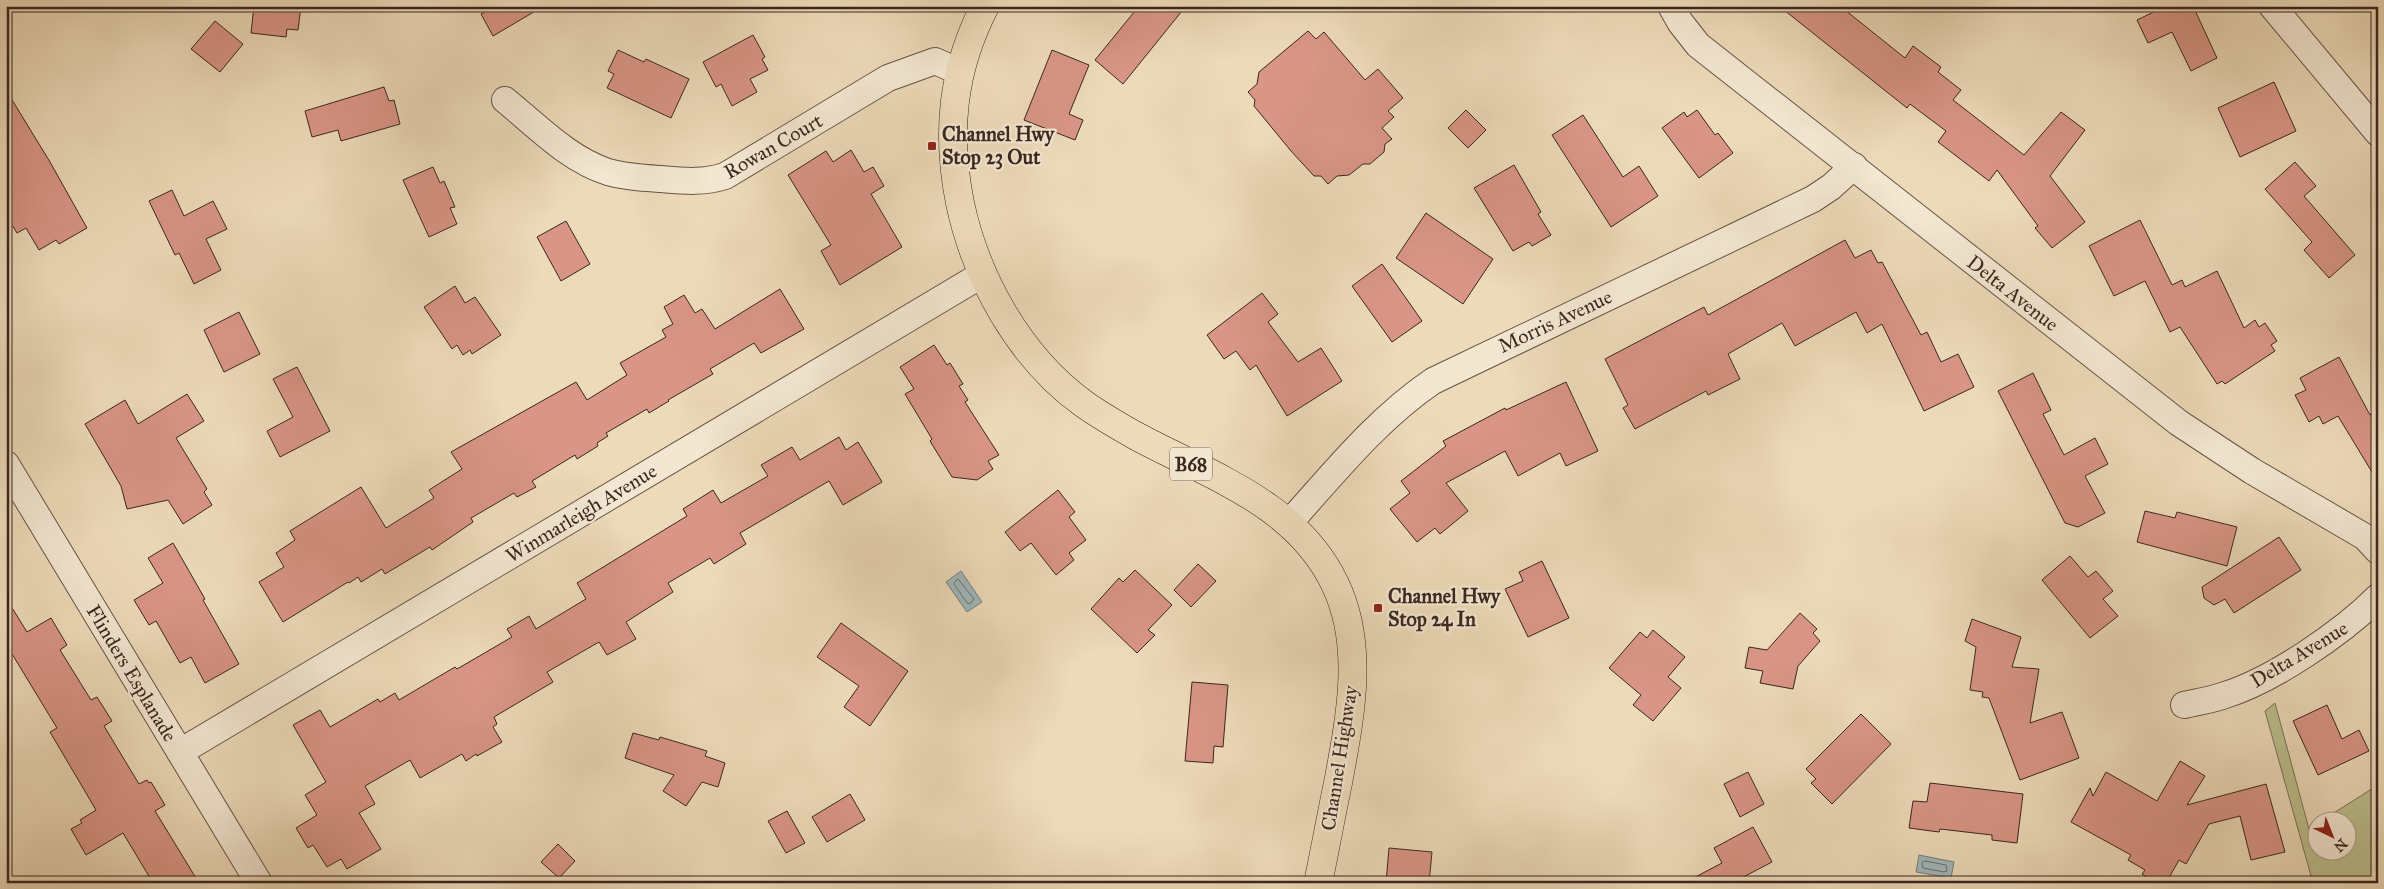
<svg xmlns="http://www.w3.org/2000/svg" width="2384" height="889" font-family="'IM FELL Great Primer',serif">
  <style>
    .green { fill: #bbbe8d; stroke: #7a7256 }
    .water { fill: #9fb7bb; stroke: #777d7d }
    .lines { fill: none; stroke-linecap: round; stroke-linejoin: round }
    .shore { stroke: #6c6f6e; stroke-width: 1 }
    .building { fill: #d99586; stroke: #3a2720 }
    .minor-casing { stroke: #675446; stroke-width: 28 }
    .primary-casing { stroke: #3a2720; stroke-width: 29 }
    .minor { stroke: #f3e7d2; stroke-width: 26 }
    .primary { stroke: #eddab9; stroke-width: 28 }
    .poi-dot { fill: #8f2418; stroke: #f3e7d2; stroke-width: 2 }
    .labels { text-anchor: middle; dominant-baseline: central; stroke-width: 4.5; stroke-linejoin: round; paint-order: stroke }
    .shield { fill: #f3e7d2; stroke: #726155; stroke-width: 1 }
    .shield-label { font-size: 19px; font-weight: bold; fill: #3a2720 }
    .poi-label { font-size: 20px; font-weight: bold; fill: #3a2720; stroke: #f3e7d2; text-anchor: start }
    .street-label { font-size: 20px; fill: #3a2720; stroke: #f3e7d2 }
  </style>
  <rect width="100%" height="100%" fill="#eddab9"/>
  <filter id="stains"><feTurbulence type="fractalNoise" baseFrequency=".004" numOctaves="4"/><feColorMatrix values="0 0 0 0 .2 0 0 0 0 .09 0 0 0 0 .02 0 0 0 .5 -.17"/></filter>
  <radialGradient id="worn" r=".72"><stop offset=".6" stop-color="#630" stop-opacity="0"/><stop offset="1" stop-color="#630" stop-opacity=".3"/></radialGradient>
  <polygon class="green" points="2275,703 2309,829 2316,824 2316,852 2346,852 2346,822 2321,821 2378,785 2378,883 2313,883 2265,711"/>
  <g class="water">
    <polygon points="961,571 982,602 967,612 946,582"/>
    <polygon points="1919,855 1954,862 1951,878 1916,872"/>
  </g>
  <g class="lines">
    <g class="shore">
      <polygon points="958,579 974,599 970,604 967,603 954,584"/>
      <polygon points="1925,861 1946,865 1947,871 1944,872 1923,868 1922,863"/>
    </g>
  </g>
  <g class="building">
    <polygon points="254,6 301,6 298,30 287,29 286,37 251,33"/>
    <polygon points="496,6 544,6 493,36 481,14"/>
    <polygon points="1139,6 1186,6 1123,84 1095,60"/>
    <polygon points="1779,6 1840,6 1905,58 1913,46 1941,67 1938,72 1961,90 1953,100 2024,155 2061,112 2085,130 2050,176 2085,222 2052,248 2035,228 2038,226 1997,170 1989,181 1938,142 1946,131 1910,104 1907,108"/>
    <polygon points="2166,6 2193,6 2217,58 2191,71 2172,32 2148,43 2137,20"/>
    <polygon points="215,21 243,44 220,72 191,49"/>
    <polygon points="1308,31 1316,39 1324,32 1365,80 1378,69 1403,98 1388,111 1394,117 1382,128 1392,139 1385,144 1384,152 1370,164 1363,164 1349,175 1337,176 1328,184 1321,176 1314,176 1291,151 1254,106 1255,100 1248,92 1257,84 1259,72"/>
    <polygon points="753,35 765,57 762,59 768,70 750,79 757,92 732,106 721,84 716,87 703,62"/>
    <polygon points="618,50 644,62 646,59 689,79 671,118 607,88 614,74 608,71"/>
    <polygon points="1052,50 1089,65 1069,114 1083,120 1075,140 1024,120"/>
    <polygon points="2274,82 2296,131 2240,157 2218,108"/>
    <polygon points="384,87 389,101 394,100 400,124 341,141 338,130 312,137 305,111"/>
    <polygon points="6,90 50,162 87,228 59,244 56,240 39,250 26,228 17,233 6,215"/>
    <polygon points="1466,110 1486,130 1468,148 1448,128"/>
    <polygon points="1697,110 1715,135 1718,133 1733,153 1699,178 1662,128 1684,112 1687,117"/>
    <polygon points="1583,115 1623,177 1639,166 1658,196 1611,227 1552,135"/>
    <polygon points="851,150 864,172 873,167 884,186 871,194 902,247 840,285 821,251 831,245 788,175 826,151 833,162"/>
    <polygon points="2295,162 2316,186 2304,196 2355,255 2329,278 2304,250 2312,242 2265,189"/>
    <polygon points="1514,165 1541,212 1538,214 1551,235 1532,246 1529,242 1513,251 1474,188"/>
    <polygon points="433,167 440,183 444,181 455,207 450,208 457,224 429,237 403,180"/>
    <polygon points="172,190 184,216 213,201 227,229 206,239 221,270 194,284 179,253 175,255 149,201"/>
    <polygon points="1426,213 1493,259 1463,304 1396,258"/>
    <polygon points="2140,220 2172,285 2182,280 2185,287 2217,271 2244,328 2255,320 2259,327 2265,323 2277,341 2271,345 2275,351 2225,384 2222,381 2217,384 2180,327 2170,332 2145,281 2114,296 2089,246"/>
    <polygon points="566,221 590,264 561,281 537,237"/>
    <polygon points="1845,240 1855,258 1871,250 1878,263 1882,262 1921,335 1927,332 1941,362 1958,354 1974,387 1924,411 1882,324 1867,333 1856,312 1795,346 1782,323 1728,354 1740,379 1708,395 1706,391 1635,429 1623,408 1628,405 1605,359 1704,307 1708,315"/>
    <polygon points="1382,264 1422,321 1392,342 1352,286"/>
    <polygon points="455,286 465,303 475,297 501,335 472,354 470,350 463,355 457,345 452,349 424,307"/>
    <polygon points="780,289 804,329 761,353 754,343 710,369 713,374 668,400 669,401 649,413 647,409 606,433 608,436 597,443 598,446 577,459 575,455 532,481 536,487 517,497 514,493 471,518 473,522 432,550 430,547 385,574 382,569 361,582 358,577 349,583 348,582 283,622 259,582 284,567 276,553 295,540 290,531 361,487 386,528 434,498 429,490 462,469 451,452 576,382 587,400 627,375 620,363 666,337 662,330 673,324 664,307 684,295 695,313 702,309 715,329"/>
    <polygon points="1262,293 1278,314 1268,322 1298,362 1321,348 1342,381 1287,416 1256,365 1250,370 1236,351 1224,359 1207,335"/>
    <polygon points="239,312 260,354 224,372 204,330"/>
    <polygon points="934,345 947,365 950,363 963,384 959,386 968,400 965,402 999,455 988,461 993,469 977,480 952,477 930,441 932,439 905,394 914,389 900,367"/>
    <polygon points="2339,357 2370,415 2378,411 2378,482 2338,416 2323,424 2319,416 2309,422 2295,395 2306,390 2300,378"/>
    <polygon points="297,367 330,431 280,457 267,431 293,417 273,379"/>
    <polygon points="2033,373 2051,410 2043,414 2064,455 2095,438 2108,464 2085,476 2105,513 2078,527 2065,523 1998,391"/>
    <polygon points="1566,382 1598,451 1566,466 1560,453 1518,476 1505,451 1446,483 1468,511 1440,534 1435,528 1417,542 1390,509 1410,493 1401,481 1446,446 1443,441 1505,408 1506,410"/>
    <polygon points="187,394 204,421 176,438 207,489 204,492 212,505 183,524 168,500 127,509 121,486 85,424 125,400 138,424"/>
    <polygon points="839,437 846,450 858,442 882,482 843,505 829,481 740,533 746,544 714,564 710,558 668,583 673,592 626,622 636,639 607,655 599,642 547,672 553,682 494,717 497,724 493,727 502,742 477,756 476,754 466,761 462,754 420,778 410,760 365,786 375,804 359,813 381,849 347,869 341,859 327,867 313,845 308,848 296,828 317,815 305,795 326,782 293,725 320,710 330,727 378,699 380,702 395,693 399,700 455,667 457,669 512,637 507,629 529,616 536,629 586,599 577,583 687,516 683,509 713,490 721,503 768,476 761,465 792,447 800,460"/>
    <polygon points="1058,490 1075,512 1069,517 1086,540 1069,553 1074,560 1056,575 1031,543 1020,551 1005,532"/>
    <polygon points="2145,511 2175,518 2177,512 2237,527 2227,566 2137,542"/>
    <polygon points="2279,537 2301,570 2234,613 2225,599 2214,605 2204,598 2202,587"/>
    <polygon points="173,543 205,599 203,600 239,664 205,683 191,657 180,663 156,621 149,625 134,600 163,583 148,558"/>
    <polygon points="2070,556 2088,577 2096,571 2113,591 2103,599 2118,616 2090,638 2042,580"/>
    <polygon points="1542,561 1569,618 1528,637 1505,589 1523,581 1519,572"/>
    <polygon points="1198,564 1216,581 1191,607 1174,590"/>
    <polygon points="1135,570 1172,605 1148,630 1155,635 1137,653 1091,609 1119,578 1123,582"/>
    <polygon points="6,598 27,632 51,618 67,645 60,650 91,700 97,697 112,721 104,726 139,784 147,780 149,783 151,782 165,805 155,811 199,883 153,883 123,833 86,855 71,829 82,823 80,820 96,810 50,732 57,728 6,644"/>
    <polygon points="1800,613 1817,629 1813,633 1820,641 1798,666 1793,689 1760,683 1763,671 1745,668 1749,647 1767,650"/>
    <polygon points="1972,619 2021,637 2012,667 2039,669 2030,723 2062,712 2079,758 2020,780 1989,698 1982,697 1983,692 1970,690 1976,647 1965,641"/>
    <polygon points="841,623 908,671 870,726 844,707 859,686 817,657"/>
    <polygon points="1653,630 1685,657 1668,677 1681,688 1653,721 1633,705 1641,695 1609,668 1640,632 1647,638"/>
    <polygon points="1192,682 1228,685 1223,747 1214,746 1213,763 1185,761"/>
    <polygon points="2327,705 2342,739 2359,730 2369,751 2318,775 2293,721"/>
    <polygon points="1861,714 1891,744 1832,804 1811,783 1816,779 1806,769"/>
    <polygon points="633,733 659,740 660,737 707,751 705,756 725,763 718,787 702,782 686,806 663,791 674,775 625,758"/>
    <polygon points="2180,761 2205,776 2187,805 2266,784 2285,852 2251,860 2240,816 2209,824 2186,864 2179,860 2166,883 2157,883 2142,874 2145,870 2128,860 2131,855 2071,822 2090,788 2093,796 2106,772 2157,801"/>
    <polygon points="1748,772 1764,804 1740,817 1724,784"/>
    <polygon points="1930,783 2023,794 2017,843 1992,840 1992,835 1940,829 1939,832 1909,828 1913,801 1927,802"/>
    <polygon points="850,794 865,820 827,842 812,817"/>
    <polygon points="787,811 805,843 786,853 768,821"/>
    <polygon points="1753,827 1772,862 1732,883 1684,883 1722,863 1714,848"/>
    <polygon points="558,844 575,861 559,878 541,862"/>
    <polygon points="1389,848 1432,852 1429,883 1386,883"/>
  </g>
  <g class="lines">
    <defs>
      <g id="minor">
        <polyline points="1671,6 1680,22 1698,45 2179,423 2252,471 2365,537 2378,551"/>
        <polyline points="2272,6 2378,133"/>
        <path d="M505,100C537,126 568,159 608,172C625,177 644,178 661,179C684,181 703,183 725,176L888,78L935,61L960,72"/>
        <polyline points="6,464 259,883"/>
        <path d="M1289,523C1334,473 1377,419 1433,381L1813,199L1831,187L1854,166"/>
        <path d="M2184,705C2197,702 2212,700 2225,695C2273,680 2342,633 2378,597"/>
        <polyline points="180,752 983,274"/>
      </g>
      <path id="primary" d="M985,6C952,70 946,133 960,203C976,279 1020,358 1084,404C1101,416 1120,427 1138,437C1211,476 1297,504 1335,584C1365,646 1350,718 1338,783C1331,816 1325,850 1318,883"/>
    </defs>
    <use href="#minor" class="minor-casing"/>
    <use href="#primary" class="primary-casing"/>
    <use href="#minor" class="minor"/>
    <use href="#primary" class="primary"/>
  </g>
  <g class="poi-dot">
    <rect x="927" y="141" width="10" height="10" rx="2.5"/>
    <rect x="1373" y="603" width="10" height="10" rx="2.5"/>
  </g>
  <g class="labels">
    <rect class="shield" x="1170" y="447.5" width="42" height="33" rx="4"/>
    <g class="shield-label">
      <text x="1191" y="464">B68</text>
    </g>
    <g class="poi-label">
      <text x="942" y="134">Channel Hwy<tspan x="942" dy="23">Stop 23 Out</tspan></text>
      <text x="1388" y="596">Channel Hwy<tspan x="1388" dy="23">Stop 24 In</tspan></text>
    </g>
    <g class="street-label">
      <text transform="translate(773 146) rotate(-30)">Rowan Court</text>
      <text transform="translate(2013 293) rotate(38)">Delta Avenue</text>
      <text transform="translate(1555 321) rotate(-25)">Morris Avenue</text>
      <text transform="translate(581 513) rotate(-31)">Winmarleigh Avenue</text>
      <text transform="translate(2299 654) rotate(-31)">Delta Avenue</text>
      <text transform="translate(132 673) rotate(59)">Flinders Esplanade</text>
      <text transform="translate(1339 758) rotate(-81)">Channel Highway</text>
    </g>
  </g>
  <rect width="2384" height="889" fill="none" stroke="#eddab9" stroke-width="25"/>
  <rect x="8" y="8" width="2369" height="874" fill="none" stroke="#3a2720" stroke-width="2.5"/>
  <rect x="12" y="12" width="2359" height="864" fill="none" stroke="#3a2720"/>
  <g transform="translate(2332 836) rotate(137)"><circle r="24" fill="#f3e7d2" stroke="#a99a8b"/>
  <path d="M0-4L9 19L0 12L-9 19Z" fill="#8f2418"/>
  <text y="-8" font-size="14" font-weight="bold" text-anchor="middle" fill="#3a2720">N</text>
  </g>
  <rect width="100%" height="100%" filter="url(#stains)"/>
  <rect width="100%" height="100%" fill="url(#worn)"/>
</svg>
